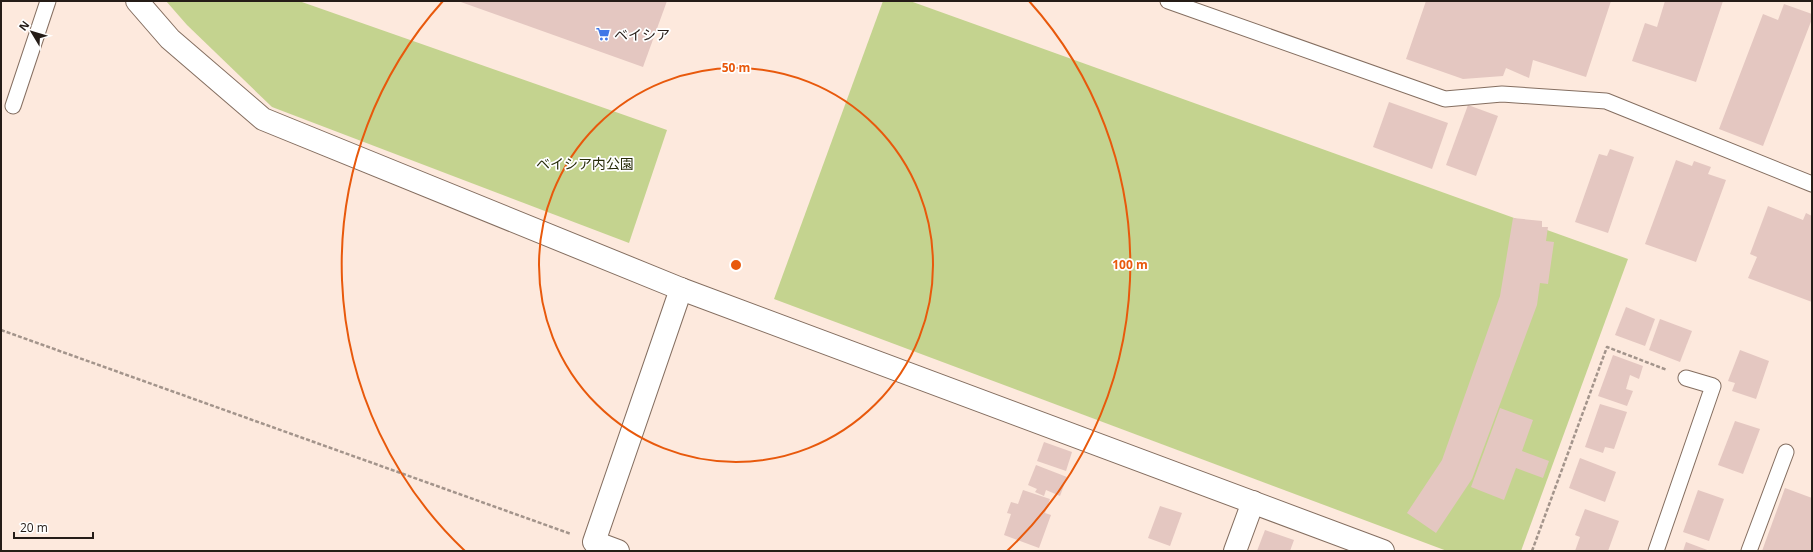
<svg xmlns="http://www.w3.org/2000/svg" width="1813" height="552" font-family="'Open Sans','Noto Sans JP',sans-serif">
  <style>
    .green { fill: #c4d38f }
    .building { fill: #e4c7c1 }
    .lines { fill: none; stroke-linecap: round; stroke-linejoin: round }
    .lane-casing { stroke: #846e60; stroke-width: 17 }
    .street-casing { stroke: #846e60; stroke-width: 24 }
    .path { stroke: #a3948b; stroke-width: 2.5; stroke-dasharray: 4 2; stroke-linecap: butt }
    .lane { stroke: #fff; stroke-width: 15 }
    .street { stroke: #fff; stroke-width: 22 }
    .ring { fill: none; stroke: #e8590c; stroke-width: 2 }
    .labels { text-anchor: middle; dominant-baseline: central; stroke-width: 3.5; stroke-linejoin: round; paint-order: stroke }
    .poi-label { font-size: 14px; fill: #251c17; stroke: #fff; text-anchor: start }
    .park-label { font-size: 14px; fill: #272c08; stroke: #fff }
    .centre { fill: #e8590c; stroke: #fff; stroke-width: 2 }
    .ring-label { font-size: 12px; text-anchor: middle; font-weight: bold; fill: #e8590c; stroke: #fff; stroke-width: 3.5; stroke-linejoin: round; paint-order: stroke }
  </style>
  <rect width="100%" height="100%" fill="#fde9dd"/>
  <g class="green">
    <polygon points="166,1 299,1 667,130 629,243 272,107 187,25"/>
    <polygon points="883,1 910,1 1628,259 1521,551 1447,551 774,299"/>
  </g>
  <g class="building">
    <polygon points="458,1 667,1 643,67"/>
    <polygon points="1426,1 1611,1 1586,77 1533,60 1529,78 1506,68 1503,76 1463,79 1406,59"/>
    <polygon points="1665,1 1723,1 1696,82 1632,61 1645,23 1657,27"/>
    <polygon points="1784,4 1812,14 1812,19 1763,146 1719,129 1763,14 1778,20"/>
    <polygon points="1389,102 1448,123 1432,169 1373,147"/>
    <polygon points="1468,105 1498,116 1476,176 1446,165"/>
    <polygon points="1610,149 1634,157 1608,233 1575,222 1599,154 1607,156"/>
    <polygon points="1676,160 1692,166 1694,161 1711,167 1708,174 1726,180 1696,262 1645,244"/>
    <polygon points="1768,206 1803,220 1806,213 1812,216 1812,302 1748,278 1757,257 1750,254"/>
    <polygon points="1513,218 1542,221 1542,227 1548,227 1546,241 1554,242 1548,284 1540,283 1537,305 1472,479 1436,533 1407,513 1442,460 1500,296"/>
    <polygon points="1626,307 1655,319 1645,346 1615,335"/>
    <polygon points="1660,319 1692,331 1680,362 1649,350"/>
    <polygon points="1740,350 1769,361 1756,399 1732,391 1735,383 1728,381"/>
    <polygon points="1613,355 1643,366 1639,379 1630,375 1626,389 1633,391 1627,406 1598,396"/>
    <polygon points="1600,404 1627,412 1614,449 1605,447 1603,453 1585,447"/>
    <polygon points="1500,408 1533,420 1522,451 1549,461 1543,478 1516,468 1504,500 1471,487"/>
    <polygon points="1735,421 1760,429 1743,474 1718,465"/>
    <polygon points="1044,442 1072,452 1066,471 1037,461"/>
    <polygon points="1580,458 1616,472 1605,502 1569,488"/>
    <polygon points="1036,465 1067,477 1060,496 1046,490 1044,496 1035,492 1037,489 1028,485"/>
    <polygon points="1785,488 1812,498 1812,551 1762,551"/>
    <polygon points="1023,490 1050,499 1045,513 1051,515 1039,548 1004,535 1011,514 1007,513 1011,502 1018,504"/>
    <polygon points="1698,490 1724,499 1709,541 1683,532"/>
    <polygon points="1160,506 1182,513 1170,546 1148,538"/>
    <polygon points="1585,509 1619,521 1608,551 1575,551 1580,537 1575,535"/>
    <polygon points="1265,530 1294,540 1290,551 1257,551"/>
    <polygon points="1686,542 1710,551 1683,551"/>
  </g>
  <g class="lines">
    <defs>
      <g id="lane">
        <polyline points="1168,1 1445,99 1502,94 1606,101 1812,184"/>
        <polyline points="13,106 48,1"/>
        <polyline points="1656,551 1713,386 1686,378"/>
        <polyline points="1749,551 1786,452"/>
      </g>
      <g id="street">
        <polyline points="137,1 170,39 263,119 681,289 1383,551"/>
        <polyline points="618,551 594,542 681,289"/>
        <polyline points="1235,551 1253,502"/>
      </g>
    </defs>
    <use href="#lane" class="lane-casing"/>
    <use href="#street" class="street-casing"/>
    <g class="path">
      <polyline points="1,330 571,534"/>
      <polyline points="1532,551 1607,347 1667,370"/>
    </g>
    <use href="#lane" class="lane"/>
    <use href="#street" class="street"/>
  </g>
  <g class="ring">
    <circle cx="736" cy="265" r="197"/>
    <path d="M465 551A394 394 0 0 1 443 1M1029 1A394 394 0 0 1 1007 551"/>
  </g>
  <defs>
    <symbol id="supermarket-bare" viewBox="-9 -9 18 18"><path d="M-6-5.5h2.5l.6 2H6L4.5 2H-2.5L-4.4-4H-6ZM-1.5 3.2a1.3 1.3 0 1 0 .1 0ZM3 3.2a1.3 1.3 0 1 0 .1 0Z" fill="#4077e7" stroke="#fff" stroke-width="2.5" paint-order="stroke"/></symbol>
  </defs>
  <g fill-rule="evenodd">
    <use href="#supermarket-bare" x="593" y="24" width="20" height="20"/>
  </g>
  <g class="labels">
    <g class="poi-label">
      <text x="614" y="34">ベイシア</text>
    </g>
    <g class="park-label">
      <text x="585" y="163">ベイシア内公園</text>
    </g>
  </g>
  <circle cx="736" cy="265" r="6" class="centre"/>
  <g class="ring-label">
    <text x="736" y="72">50 m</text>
    <text x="1130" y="269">100 m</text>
  </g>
  <rect width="1813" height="552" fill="none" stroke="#251c17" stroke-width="4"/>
  <g transform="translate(32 32) rotate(308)" stroke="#ffffff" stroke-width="3" paint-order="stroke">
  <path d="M0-3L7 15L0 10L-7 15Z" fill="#251c17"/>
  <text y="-6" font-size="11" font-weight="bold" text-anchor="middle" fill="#251c17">N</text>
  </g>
  <path d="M14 532v6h79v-6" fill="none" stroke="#251c17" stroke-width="2"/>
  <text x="20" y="532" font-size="12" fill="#251c17" stroke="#ffffff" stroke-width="3" paint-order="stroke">20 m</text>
</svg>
